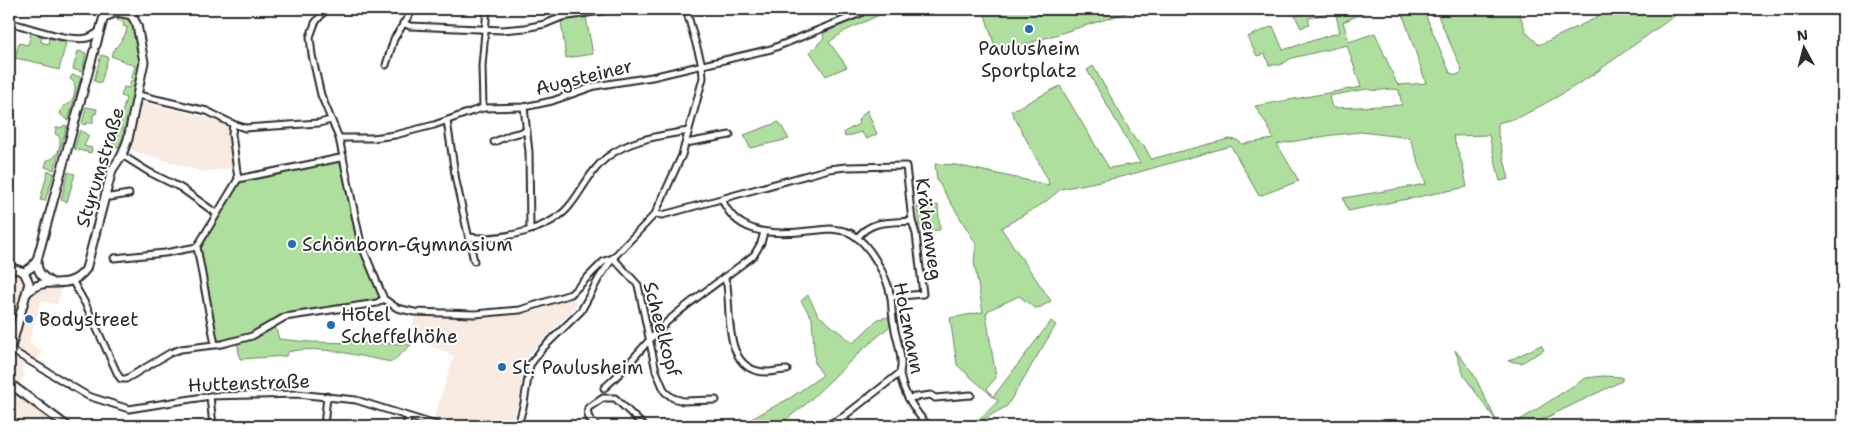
<svg xmlns="http://www.w3.org/2000/svg" width="1852" height="435" font-family="'Shantell Sans',sans-serif">
  <style>
    .built { fill: #f9ebe1 }
    .green { fill: #afdf9e; stroke: #6d8564; fill-rule: evenodd }
    .lines { fill: none; stroke-linecap: round; stroke-linejoin: round }
    .street-casing { stroke: #2b2b2b; stroke-width: 9 }
    .secondary-casing { stroke: #2b2b2b; stroke-width: 11 }
    .street { stroke: #fff; stroke-width: 5 }
    .secondary { stroke: #fff; stroke-width: 7 }
    .poi-dot { fill: #1f6fb2; stroke: #fff; stroke-width: 2 }
    .labels { text-anchor: middle; dominant-baseline: central; stroke-width: 4; stroke-linejoin: round; paint-order: stroke }
    .poi-label { font-size: 19px; fill: #2b2b2b; stroke: #fff; text-anchor: start }
    .street-label { font-size: 19px; fill: #2b2b2b; stroke: #fff }
  </style>
  <rect width="100%" height="100%" fill="#fff"/>
  <filter id="ink" filterUnits="userSpaceOnUse"><feTurbulence type="fractalNoise" baseFrequency=".02" numOctaves="2"/><feDisplacementMap in="SourceGraphic" scale="10" xChannelSelector="R" yChannelSelector="G"/><feConvolveMatrix kernelMatrix="1 2 1 2 8 2 1 2 1" color-interpolation-filters="sRGB"/></filter>
  <g filter="url(#ink)">
    <g class="built">
      <polygon points="142,102 217,120 229,125 233,168 203,172 134,151 131,147"/>
      <polygon points="9,266 24,269 30,287 46,284 62,287 57,305 41,301 29,343 42,352 34,365 26,361 21,370 26,374 18,385 52,410 39,426 9,426"/>
      <polygon points="575,297 577,306 530,353 525,365 518,404 510,426 457,426 433,421 454,356 422,342 416,336 413,326 415,315 479,317 514,315 532,312"/>
    </g>
    <g class="green">
      <polygon points="857,9 892,9 845,31 829,42 847,67 826,76 810,52 824,38 823,33 861,16"/>
      <polygon points="988,9 1139,9 997,53 984,12 989,10"/>
      <path d="M1315,9H1373L1343,22L1349,42L1375,33L1397,84L1400,85L1426,83L1401,9H1423L1450,73L1456,75L1461,73L1462,70L1435,9H1518L1526,32L1539,45L1598,17L1595,9H1684L1591,76L1557,97L1520,117L1498,123V135L1509,179L1500,181L1489,135L1453,136L1463,167L1467,187L1348,211L1343,198L1426,184L1410,138L1361,132L1333,135L1277,144L1299,181L1259,196L1231,146L1125,176L1061,189L1044,203L1001,228L1051,301L1041,307L1035,308L1019,296L989,310L986,314L996,378L987,388L993,397L1051,321L1056,325L1007,406L972,426L998,401L957,365L950,318L983,312L974,262L976,244L937,180L935,164L956,165L1049,185L1048,180L1011,111L1060,86L1109,168L1140,163L1087,70L1093,66L1136,141L1144,145L1151,159L1229,139L1237,140L1242,144L1273,139L1271,132L1255,106L1361,87L1347,45L1292,58L1280,65H1269L1265,54L1257,56L1247,37L1273,26L1283,50L1340,32L1335,11L1309,18V24L1301,28L1295,16ZM1367,89C1378,93 1388,87 1399,90L1402,105L1334,108L1331,105L1329,96Z"/>
      <path d="M121,12L130,18V23L137,25L138,28L134,31L140,55L141,65L132,122H128L123,129L124,136L119,147L112,146L118,134L116,128L113,127L115,120L120,121L126,98L121,96L124,87L129,88L135,66L111,56C114,46 127,38 127,27L123,26L124,22L117,20Z"/>
      <polygon points="586,17 593,54 566,58 561,21"/>
      <polygon points="31,33 42,36 41,42 48,44 49,38 66,43 59,70 44,66 44,64 15,58 19,43 28,45"/>
      <polygon points="78,51 86,53 82,72 73,69"/>
      <polygon points="101,55 108,57 101,83 94,81"/>
      <path d="M72,75L81,77L68,121L60,114L63,106C73,105 77,91 74,82L70,79Z"/>
      <polygon points="86,107 97,109 96,114 93,114 93,123 87,123 85,125 82,124"/>
      <polygon points="867,110 877,134 867,139 861,132 845,137 844,132 859,124 858,120"/>
      <polygon points="779,122 789,139 750,148 744,135"/>
      <path d="M64,125L67,126L54,170L45,167L47,160C57,160 62,145 59,136L55,134L56,128L63,127Z"/>
      <polygon points="80,130 89,136 84,146 92,148 91,153 74,149"/>
      <path d="M336,161L341,166L351,200L360,245L376,283L380,299L375,302L282,317L274,322L279,339L309,342L412,344L392,362C361,357 319,344 288,352L286,356L240,359L237,340L217,343L199,247L237,178Z"/>
      <polygon points="48,171 54,173 45,201 40,200"/>
      <polygon points="68,172 75,174 67,202 61,200"/>
      <polygon points="938,205 940,230 919,231 917,207"/>
      <polygon points="808,295 818,315 853,343 878,319 889,317 890,326 861,351 805,405 777,426 738,426 790,398 823,375 815,364 812,318 801,301"/>
      <polygon points="1541,345 1544,350 1521,363 1508,361"/>
      <polygon points="1455,350 1473,373 1497,422 1464,376"/>
      <polygon points="1603,376 1622,377 1622,381 1529,426 1511,426 1576,384 1586,378"/>
    </g>
    <g class="lines">
      <defs>
        <g id="street">
          <polyline points="326,9 315,23 310,37 312,55 321,95 339,138 361,244 384,299"/>
          <path d="M9,22C27,27 69,42 87,38C92,37 97,33 101,30"/>
          <polyline points="403,23 410,26 502,30 525,28 545,24 562,17 614,9"/>
          <polyline points="386,65 394,39 413,9"/>
          <polyline points="138,95 207,111 233,124 245,128 319,123 331,120"/>
          <polyline points="524,107 529,152 530,229"/>
          <polyline points="483,108 482,66 487,9"/>
          <polyline points="447,121 456,181 474,261"/>
          <polyline points="339,138 373,138 395,135 434,125 473,111 483,108 524,107 552,101 595,86 652,77 771,49 861,13"/>
          <polyline points="494,142 510,135 527,131"/>
          <polyline points="686,143 730,135"/>
          <polyline points="122,155 149,172 181,188 217,214"/>
          <polyline points="238,179 340,158 343,156"/>
          <polyline points="106,196 110,197 129,194"/>
          <path d="M722,199C740,244 791,232 830,229C837,230 845,230 852,234C870,244 888,278 891,298C892,307 892,316 894,325C896,338 902,352 901,366C901,368 900,371 900,373C902,391 916,414 929,426"/>
          <polyline points="655,214 662,215 674,212 829,169 846,167 906,166 912,221 916,234 923,294 891,297"/>
          <path d="M469,237C500,241 552,230 571,204C583,189 590,171 606,158C630,139 659,136 688,131"/>
          <path d="M857,238C872,219 890,223 912,221"/>
          <polyline points="114,258 165,253 197,247"/>
          <path d="M724,277L727,285C731,314 723,372 767,372C773,372 780,370 787,370"/>
          <polyline points="73,282 86,305 118,375 121,379 126,379 170,353 181,349 222,344 252,336 285,317 377,303 384,299 397,308 414,312 475,314 520,310 571,294 604,261 613,258 655,214 682,155 703,78 702,65 686,9"/>
          <polyline points="215,345 197,247 238,179 232,134 233,124"/>
          <polyline points="11,350 88,396 129,409 210,396 297,394 356,400 439,426"/>
          <path d="M604,388C628,368 645,342 668,321C695,297 725,278 754,255L761,243L764,232"/>
          <polyline points="210,396 213,426"/>
          <polyline points="908,398 931,395 935,398 971,395"/>
          <polyline points="843,417 850,426"/>
          <polyline points="324,426 327,396"/>
          <polyline points="405,426 409,418"/>
          <polyline points="518,426 524,403 530,365 542,349 581,311 599,278 613,258 638,285 656,371 665,392 673,398 683,401 716,400"/>
          <path d="M597,426C591,421 586,417 588,408L603,398H615L644,426"/>
          <polyline points="825,426 843,417 900,373"/>
        </g>
        <g id="secondary">
          <polyline points="104,17 117,12 132,15"/>
          <polyline points="96,45 106,9"/>
          <path d="M37,260C37,272 41,276 51,282"/>
          <polyline points="9,267 24,272"/>
          <polyline points="24,272 32,267 37,260 94,51"/>
          <path d="M27,293C46,272 67,295 86,269L112,170L122,155L128,139L144,62L137,25L128,9"/>
          <polyline points="9,355 29,283 24,272"/>
          <polyline points="9,383 67,426"/>
        </g>
      </defs>
      <use href="#street" class="street-casing"/>
      <use href="#secondary" class="secondary-casing"/>
      <use href="#street" class="street"/>
      <use href="#secondary" class="secondary"/>
    </g>
  </g>
  <g class="poi-dot">
    <circle cx="1029" cy="29" r="5"/>
    <circle cx="292" cy="244" r="5"/>
    <circle cx="29" cy="319" r="5"/>
    <circle cx="331" cy="325" r="5"/>
    <circle cx="502" cy="367" r="5"/>
  </g>
  <g class="labels">
    <g class="poi-label">
      <text x="1029" y="48" text-anchor="middle">Paulusheim<tspan x="1029" dy="22">Sportplatz</tspan></text>
      <text x="302" y="244">Schönborn-Gymnasium</text>
      <text x="341" y="314">Hotel<tspan x="341" dy="22">Scheffelhöhe</tspan></text>
      <text x="39" y="319">Bodystreet</text>
      <text x="512" y="367">St. Paulusheim</text>
    </g>
    <g class="street-label">
      <text transform="translate(584 77) rotate(-14)">Augsteiner</text>
      <text transform="translate(100 167) rotate(-73)">Styrumstraße</text>
      <text transform="translate(929 229) rotate(82)">Krähenweg</text>
      <text transform="translate(909 328) rotate(79)">Holzmann</text>
      <text transform="translate(662 329) rotate(75)">Scheelkopf</text>
      <text transform="translate(249 383) rotate(-2)">Huttenstraße</text>
    </g>
  </g>
  <rect width="1852" height="435" fill="none" stroke="#fff" stroke-width="30"/>
  <rect x="15" y="15" width="1822" height="405" fill="none" stroke="#2b2b2b" stroke-width="2" filter="url(#ink)"/>
  <g transform="translate(1804 48) rotate(353)" stroke="#ffffff" stroke-width="4" paint-order="stroke">
  <path d="M0-4L9 19L0 12L-9 19Z" fill="#2b2b2b"/>
  <text y="-8" font-size="14" font-weight="bold" text-anchor="middle" fill="#2b2b2b">N</text>
  </g>
</svg>
